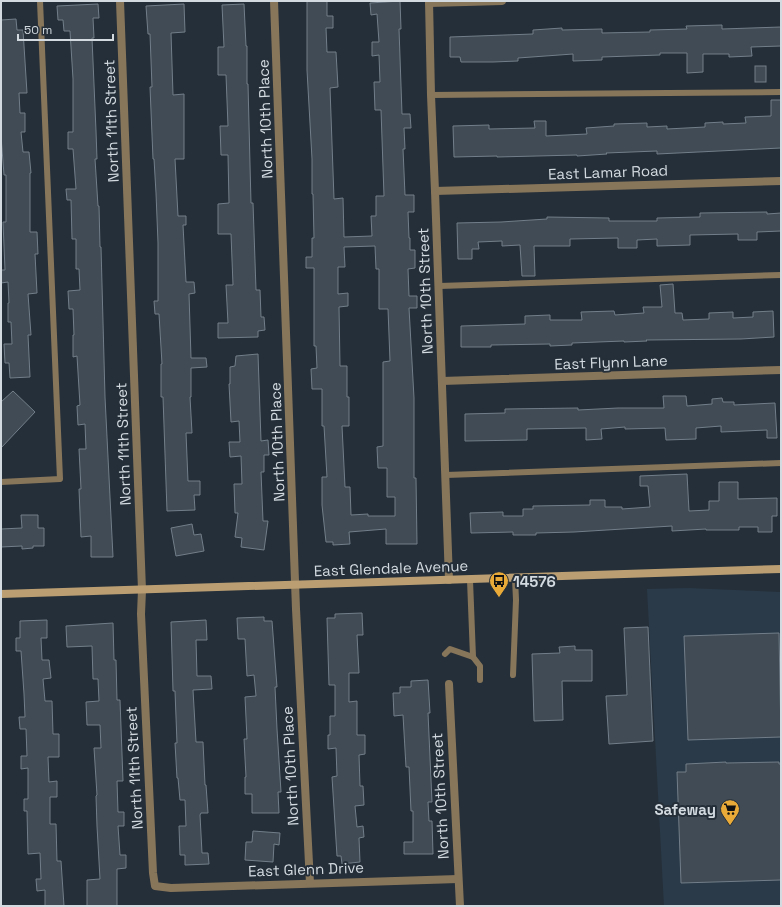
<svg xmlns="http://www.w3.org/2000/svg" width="782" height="907" font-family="'Space Grotesk',sans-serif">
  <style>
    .built { fill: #2a3a48 }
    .building { fill: #404b55; stroke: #727e89; fill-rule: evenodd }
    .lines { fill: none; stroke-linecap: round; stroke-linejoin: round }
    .lane { stroke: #88765b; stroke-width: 6 }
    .street { stroke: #88765b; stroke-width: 8 }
    .secondary { stroke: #bb9f73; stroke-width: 8 }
    .labels { text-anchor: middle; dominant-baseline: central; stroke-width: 4; stroke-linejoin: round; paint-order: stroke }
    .street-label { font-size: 15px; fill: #d3dae0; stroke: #252f39 }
    .poi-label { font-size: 15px; font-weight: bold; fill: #d3dae0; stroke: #252f39; text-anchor: start }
  </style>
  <rect width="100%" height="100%" fill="#252f39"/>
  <polygon class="built" points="689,588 781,592 781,906 664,906 647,589"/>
  <g class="building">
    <path d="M307,1H327V16H333V28H326L327,52H336L338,87L330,88L334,199L343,198L344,237L372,236L371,216H376V196H384L381,110H375L374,82H380L379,55L372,56V42H379L377,14L371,15L370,3L400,1L401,29H399L402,114H410L411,128H404L405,149H403L405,195H414V212H408L409,238H410V250H415V268L408,269L409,296H417V308H409L414,398V478H416L417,544H386V529L349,532L350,544L333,545V542H326L322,505V477H327L324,426H322V389H312L311,369L317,368L316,346H314V268H306V257H312V238H314L313,194H312V159L307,70ZM375,246L376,269H379V309H388L390,361L383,362V446L377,447L378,468H387V497H395V516H368V514L351,515L350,487H345L342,426H349V397H347V366H340L339,307L348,306V293L338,294V267H345L344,247Z"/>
    <polygon points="98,4 99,18 93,18 94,38 92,38 96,131 97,159 95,159 98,206 99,206 100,247 101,247 105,397 113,557 91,557 91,536 81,537 79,489 81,489 79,449 86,449 85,424 78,425 77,406 80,405 77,356 73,357 73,335 74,335 73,309 69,309 68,291 80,290 79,269 76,269 76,239 72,239 71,200 67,200 66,189 76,189 73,149 68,149 68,132 73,132 73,79 70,31 64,31 63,20 58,20 57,6"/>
    <polygon points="184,4 185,32 171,33 173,95 184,94 184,159 175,159 178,216 186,216 186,225 183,225 186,282 194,282 195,293 189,294 191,358 206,358 207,367 191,368 191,397 190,397 192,433 186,433 188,481 200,481 200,495 194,495 195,510 167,511 163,397 161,397 161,364 162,364 159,314 155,314 154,301 158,301 158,243 156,193 154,159 153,159 150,87 152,87 150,34 148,34 146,6"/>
    <polygon points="244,4 246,46 247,46 247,84 248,84 250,165 251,203 253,203 256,290 260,290 261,317 264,317 265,330 258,331 258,337 218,338 218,323 228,323 226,285 233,285 231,234 218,234 218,204 229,203 228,155 221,155 220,126 228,126 226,75 218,75 218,47 224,47 222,5"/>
    <polygon points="16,19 17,30 23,30 27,93 19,93 20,113 25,113 25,132 21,132 23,152 29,152 31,173 30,173 30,232 37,232 38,254 35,254 37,293 28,294 31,335 28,335 30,377 10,378 9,363 5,363 4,344 12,344 11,322 8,322 8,303 9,303 8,282 1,283 1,270 5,270 3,222 6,222 6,175 4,175 1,136 1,20"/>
    <polygon points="722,25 722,29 781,27 781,46 751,47 752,56 729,57 729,54 703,54 703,72 687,73 687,53 660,53 660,55 602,57 602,60 573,61 573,54 518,58 518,61 493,62 461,62 460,57 450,57 450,37 533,34 533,30 562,28 562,30 602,29 602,33 650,32 650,30 687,29 686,26"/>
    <rect x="755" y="66" width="11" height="16"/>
    <polygon points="771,100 781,100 781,148 657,154 657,151 606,153 607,154 577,156 577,155 497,157 497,156 454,157 453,126 489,125 489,129 535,128 534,121 546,121 546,136 587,134 586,128 614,126 614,124 647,123 647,127 667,126 667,129 705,127 705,123 723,122 723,124 746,123 745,117 771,116"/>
    <polygon points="767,212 767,214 781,213 781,231 757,232 757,240 738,240 738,234 690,235 690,245 657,246 657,239 637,240 637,248 618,248 618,238 570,239 570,246 534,246 535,276 522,276 520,245 502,246 502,241 478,242 479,249 472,249 472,259 458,259 457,223 501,222 547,219 547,217 609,218 609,221 657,221 657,218 700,217 700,213"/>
    <polygon points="673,284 675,313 682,313 683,320 709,319 709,313 733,312 733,318 753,317 753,312 773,311 774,337 741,339 646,340 647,341 624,342 624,341 572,343 572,345 550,346 550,344 491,345 491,347 461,347 461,326 525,324 525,316 550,315 550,320 582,320 581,312 614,311 615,315 644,313 643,307 662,307 660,285"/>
    <polygon points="258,354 261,441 268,440 269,455 264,455 264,472 261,472 263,521 268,521 264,550 241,547 242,538 235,537 238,513 235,513 234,484 242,484 241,456 230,457 229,442 240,442 239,421 231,422 229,384 230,384 230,367 235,366 236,356"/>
    <polygon points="13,391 35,412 1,448 1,402"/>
    <polygon points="663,396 686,396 687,406 712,404 712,399 722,398 723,402 734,402 734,405 775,403 777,438 767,438 767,430 721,432 721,426 696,428 696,439 666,440 665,428 625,429 625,427 601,429 602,439 586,440 586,428 527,429 527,440 465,441 465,414 505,413 505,409 578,408 578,410 618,408 664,408"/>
    <polygon points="687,474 689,511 709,510 709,501 719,501 719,482 738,482 738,499 777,498 777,516 772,516 772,532 758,532 758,527 739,527 739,530 706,530 706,529 672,531 672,526 574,532 536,533 536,535 513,535 513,532 471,533 470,513 503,512 503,516 523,516 523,509 533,509 533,506 590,505 590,500 605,500 605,507 622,507 622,509 650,507 648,486 640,486 640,476"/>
    <polygon points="21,515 38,515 38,528 44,528 44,546 33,546 33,548 22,549 22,546 1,547 1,529 22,528"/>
    <polygon points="192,524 194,535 201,534 204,551 176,556 171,528"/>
    <polygon points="362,613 363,635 357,635 359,673 349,673 349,702 357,701 357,735 365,735 365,754 359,755 360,786 363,786 364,805 355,806 357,827 363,826 364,837 359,838 360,862 342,864 341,856 337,856 332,777 337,776 336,748 328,749 328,735 330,735 330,716 335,716 335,685 329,685 327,618 335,618 335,614"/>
    <polygon points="264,617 264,621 272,621 277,687 275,687 277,729 281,792 278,792 279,813 252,813 252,794 245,794 245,777 246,777 244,739 247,739 245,697 256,696 254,675 247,676 245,639 238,639 237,618"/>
    <polygon points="47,620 47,638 41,638 42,660 49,660 51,678 43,679 45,701 52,701 53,734 59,734 59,757 48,757 49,782 57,781 57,797 50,797 50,824 56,824 57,861 61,861 64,906 45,906 45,890 37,891 36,879 41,879 40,853 28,854 27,811 24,811 24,799 28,799 28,768 21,769 21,756 27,756 26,729 20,729 19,717 25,717 24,694 21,651 16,651 16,638 20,638 20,621"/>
    <polygon points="206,620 207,640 196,640 197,676 211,676 212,689 193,690 196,742 203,742 205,785 206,785 208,813 201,813 200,815 202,853 208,853 209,864 185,865 185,855 180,855 179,826 186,826 185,800 180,800 178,778 177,778 175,743 177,743 175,691 173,691 171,622"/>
    <polygon points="113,623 114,660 116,660 117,700 120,700 123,781 117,781 118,812 124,812 124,826 118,826 120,855 126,855 126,868 117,869 117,906 87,906 87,880 100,879 97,826 96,796 97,795 94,748 101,748 100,725 87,725 86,702 99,701 98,679 93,679 92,646 67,647 66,626"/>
    <polygon points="648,627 653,741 609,744 606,696 627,695 624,628"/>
    <polygon points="779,633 781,737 688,740 684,636"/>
    <polygon points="575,646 575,650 592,650 592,681 562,681 563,720 534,721 532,654 560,653 559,647"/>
    <polygon points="428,680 430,713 428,713 432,802 428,802 429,821 432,821 433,854 404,854 404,842 413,842 413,811 411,811 409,767 406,767 403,715 394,716 393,693 400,693 400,687 411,687 411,681"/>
    <polygon points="726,762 726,763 779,762 779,764 781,764 781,880 681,883 677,772 686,772 686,764"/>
    <polygon points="253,831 280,833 279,845 274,844 273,862 245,860 246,842 252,842"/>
  </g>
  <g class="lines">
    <g class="lane">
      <polyline points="431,95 781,92"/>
      <polyline points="439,286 781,275"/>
      <polyline points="446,475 781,463"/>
      <polyline points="1,482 60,479 40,1"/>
      <polyline points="470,580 473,657 480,666 480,680"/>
      <polyline points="445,654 450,649 473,657"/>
      <polyline points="513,675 516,600 515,578"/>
    </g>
    <g class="street">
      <polyline points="120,1 142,590 141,614 153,873 155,886 171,888 458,879"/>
      <polyline points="274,1 296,609 310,883"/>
      <polyline points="429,1 431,95 435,191 449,580"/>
      <polyline points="429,3 502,1"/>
      <polyline points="435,191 781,181"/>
      <polyline points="442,381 781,370"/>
      <polyline points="449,684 460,906"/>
    </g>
    <polyline class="secondary" points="1,594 781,569"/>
  </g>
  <defs>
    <symbol id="bus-pin" viewBox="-11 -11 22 30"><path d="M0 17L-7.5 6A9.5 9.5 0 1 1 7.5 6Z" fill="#e9aa38" stroke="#252f39"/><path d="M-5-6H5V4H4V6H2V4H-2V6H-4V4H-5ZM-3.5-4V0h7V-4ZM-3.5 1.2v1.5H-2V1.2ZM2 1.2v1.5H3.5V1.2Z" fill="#111"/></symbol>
    <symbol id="supermarket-pin" viewBox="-11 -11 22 30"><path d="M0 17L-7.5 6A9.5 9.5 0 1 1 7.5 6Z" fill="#e9aa38" stroke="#252f39"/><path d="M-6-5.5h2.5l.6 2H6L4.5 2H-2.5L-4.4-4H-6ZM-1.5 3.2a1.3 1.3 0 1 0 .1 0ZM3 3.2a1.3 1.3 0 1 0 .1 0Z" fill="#111"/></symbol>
  </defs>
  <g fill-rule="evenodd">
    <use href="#bus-pin" x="488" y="570" width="22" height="30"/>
    <use href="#supermarket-pin" x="719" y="798" width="22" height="30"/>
  </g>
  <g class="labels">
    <g class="street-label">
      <text transform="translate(265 119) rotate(-92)">North 10th Place</text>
      <text transform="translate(111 121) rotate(-92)">North 11th Street</text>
      <text transform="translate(608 172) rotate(-2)">East Lamar Road</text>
      <text transform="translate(425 291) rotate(-92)">North 10th Street</text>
      <text transform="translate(611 362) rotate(-2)">East Flynn Lane</text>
      <text transform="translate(277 442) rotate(-92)">North 10th Place</text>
      <text transform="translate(123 444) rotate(-92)">North 11th Street</text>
      <text transform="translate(391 568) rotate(-2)">East Glendale Avenue</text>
      <text transform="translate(290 766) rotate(-93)">North 10th Place</text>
      <text transform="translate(134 768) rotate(-93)">North 11th Street</text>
      <text transform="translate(440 796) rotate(-93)">North 10th Street</text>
      <text transform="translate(306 869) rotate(-2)">East Glenn Drive</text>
    </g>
    <g class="poi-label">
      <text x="513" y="581">14576</text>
      <text x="716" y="809" text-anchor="end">Safeway</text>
    </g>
  </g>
  <rect width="782" height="907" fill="none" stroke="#d3dae0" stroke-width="4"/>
  <path d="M18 34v6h95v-6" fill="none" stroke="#d3dae0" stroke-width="2"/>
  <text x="24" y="34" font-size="12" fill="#d3dae0" stroke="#252f39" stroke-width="3" paint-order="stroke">50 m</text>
</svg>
